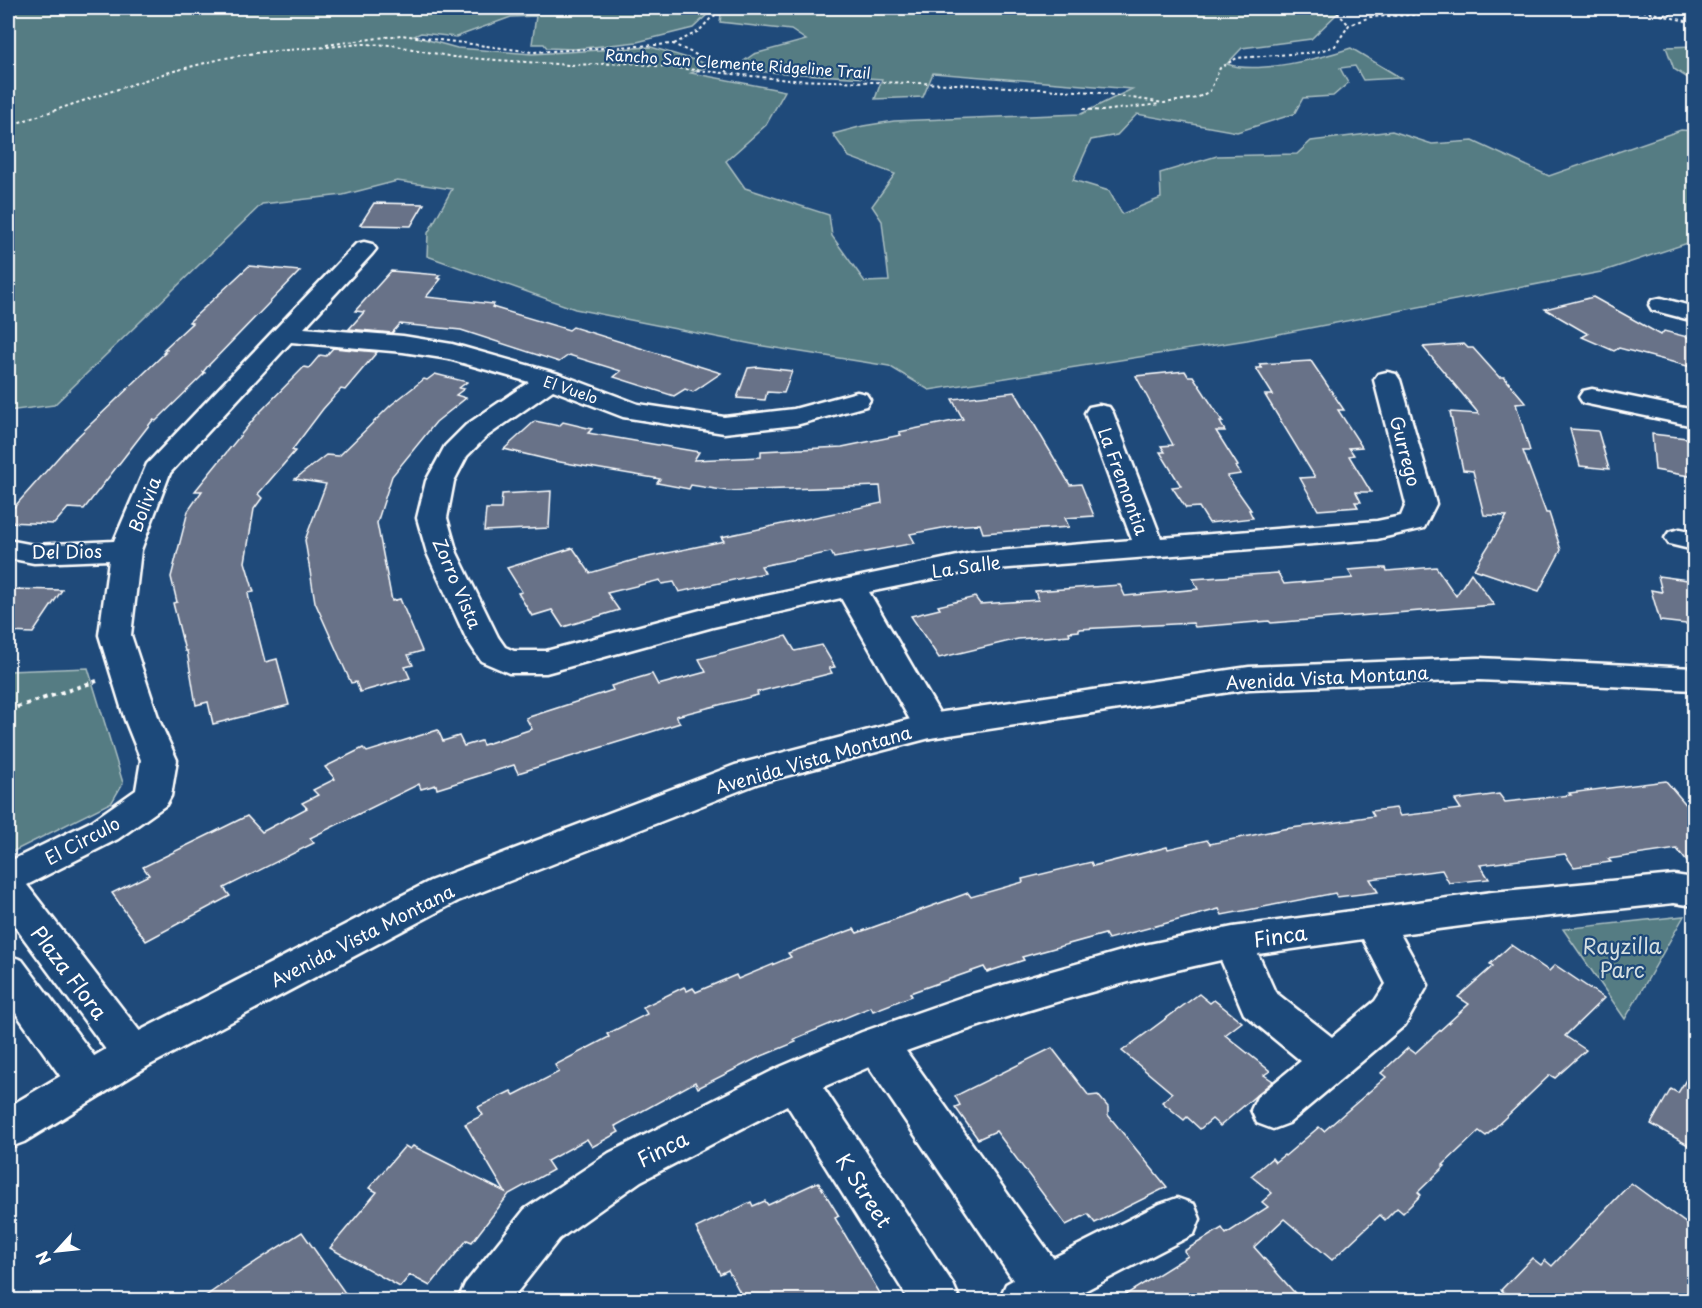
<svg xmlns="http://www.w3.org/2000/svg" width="1702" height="1308" font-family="'Playpen Sans',sans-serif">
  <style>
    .green { fill: #547c83; stroke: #aabec1; stroke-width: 1.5; fill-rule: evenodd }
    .building { fill: #687288; stroke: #fff; stroke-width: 1.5 }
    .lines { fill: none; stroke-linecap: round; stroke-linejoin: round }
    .street-casing { stroke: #fff; stroke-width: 5 }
    .secondary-casing { stroke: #fff; stroke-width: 5 }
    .path-far1 { stroke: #fff; stroke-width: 2; stroke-dasharray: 3 3; stroke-linecap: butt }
    .path { stroke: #fff; stroke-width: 4; stroke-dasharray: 4.5 4.5; stroke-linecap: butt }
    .street { fill: #1f4a7a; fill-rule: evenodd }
    .secondary { fill: #1f4a7a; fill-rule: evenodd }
    .labels { text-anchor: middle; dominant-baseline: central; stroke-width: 4.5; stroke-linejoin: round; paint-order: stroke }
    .far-street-label { font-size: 15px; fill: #fff; stroke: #1f4a7a }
    .street-label { font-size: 18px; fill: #fff; stroke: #1f4a7a }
    .near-street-label { font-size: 21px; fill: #fff; stroke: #1f4a7a }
    .near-park-label { font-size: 21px; fill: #d4dee0; stroke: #1f4a7a }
  </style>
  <rect width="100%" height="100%" fill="#1f4a7a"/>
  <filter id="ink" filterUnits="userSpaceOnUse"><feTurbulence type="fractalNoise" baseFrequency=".0167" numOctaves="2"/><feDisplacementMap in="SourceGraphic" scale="12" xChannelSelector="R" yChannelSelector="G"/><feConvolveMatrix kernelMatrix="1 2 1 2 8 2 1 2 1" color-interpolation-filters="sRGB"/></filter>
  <g filter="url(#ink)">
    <g class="green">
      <path d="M8,8H1343L1311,39L1242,48L1227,64C1257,75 1321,58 1351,48L1401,78L1363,80L1355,66L1340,68L1348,83L1333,96L1303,98L1294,114L1237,132L1137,114L1117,135L1091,140L1073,180L1109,191L1122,214L1161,198L1160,173L1217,156L1297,154L1311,141L1392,131L1432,144L1473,141L1549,176L1681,130L1694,131V241L1601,272L1247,340L929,390L889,366L757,345L575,309L427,256L428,233L452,189L397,181L343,195L262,204L54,405L8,411ZM709,13L721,15L720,22L791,30L806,40L754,54L744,61L749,71L882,79L875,99L923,97L933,73L1132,89L1081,114L894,121L863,126L833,134L849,157L895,174L872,206L882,221L889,281L865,282L832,236L829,215L745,188L726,161L766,125L785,91L691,73L711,65L651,47L532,54L457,48L414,36L421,33L456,37L511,17L536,16L532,44H544L547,48L575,49L637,42L693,28Z"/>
      <polygon points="1694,46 1694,82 1674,69 1666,47"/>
      <polygon points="88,668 123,783 112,802 8,854 8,671"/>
      <polygon points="1684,916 1625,1019 1563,929"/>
    </g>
    <g class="building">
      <polygon points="374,203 424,204 411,226 360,225"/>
      <polygon points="249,266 300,271 207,367 203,372 205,373 156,421 153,420 84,509 68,508 54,524 8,522 8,514 71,443 165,353 163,353 167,349 164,349 192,323 189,322"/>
      <polygon points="391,271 440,275 437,278 441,279 426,297 494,304 492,307 569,330 573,327 721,373 693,392 685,389 674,396 614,377 621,371 569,355 559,362 461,330 400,324 392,333 349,329 364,312 355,311"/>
      <polygon points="1593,297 1661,335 1664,331 1695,339 1695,368 1619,348 1614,351 1582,337 1588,334 1545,309"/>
      <polygon points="1464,344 1468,348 1473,348 1499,377 1504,377 1526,403 1516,404 1530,451 1523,451 1546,513 1549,513 1561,550 1539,591 1474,569 1507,516 1484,515 1473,471 1463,470 1450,412 1479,414 1423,347"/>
      <polygon points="333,348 377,352 345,390 341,389 323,409 292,450 295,451 258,494 262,498 254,509 245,562 254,592 248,593 249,599 265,662 277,659 289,705 213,724 208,702 196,705 187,651 185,651 173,603 177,602 171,577 188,511 202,491 195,491 257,415 304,367 309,368 320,355 326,356"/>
      <polygon points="1311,361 1344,410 1338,410 1362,447 1349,448 1354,455 1349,456 1371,492 1356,492 1361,502 1355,502 1358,507 1318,510 1300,478 1315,477 1265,395 1273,395 1256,368 1262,368 1259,364"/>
      <polygon points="758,367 792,371 784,393 767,392 765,400 737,398 748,368"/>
      <polygon points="1185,371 1188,376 1193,376 1223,422 1220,422 1225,431 1216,431 1238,466 1236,467 1241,474 1227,476 1251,510 1249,510 1253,518 1209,523 1199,507 1186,508 1172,487 1181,486 1160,452 1165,452 1161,446 1173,445 1136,376"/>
      <polygon points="435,374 467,382 459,388 464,389 456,395 466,398 436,422 392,476 377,523 392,601 400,599 422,651 408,655 413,665 405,667 410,678 360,692 356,682 351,683 315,602 305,540 326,484 295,479 326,455 339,456 391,405 424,379 427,380"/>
      <polygon points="1015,392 1070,485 1081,484 1094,516 1065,518 1069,527 983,533 980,524 953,526 910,534 915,543 834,558 831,552 761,566 765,573 679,592 674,582 662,584 660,580 607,593 619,610 563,627 552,610 532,616 518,593 522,592 507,568 573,548 590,573 634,560 724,541 721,537 882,503 880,486 728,491 691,485 689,489 657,483 660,479 554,461 504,449 535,421 559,426 563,422 592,429 588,433 699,452 694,460 761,457 761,451 842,447 901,435 899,432 963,419 952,399"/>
      <polygon points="1570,429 1598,431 1609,469 1580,466"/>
      <polygon points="1652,434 1695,439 1695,477 1655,470"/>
      <polygon points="551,491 549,528 484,531 486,509 501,509 502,494"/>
      <polygon points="1436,567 1456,596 1471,573 1494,605 1271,623 1269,621 1195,627 1193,623 1079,629 1079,631 1069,632 1070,635 1018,639 939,658 911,616 940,609 938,606 975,597 980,604 1038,600 1035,591 1120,585 1125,596 1198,589 1193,579 1278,573 1284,584 1353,578 1348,570 1376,568 1386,568 1387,571"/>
      <polygon points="1658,576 1695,581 1695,625 1660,621 1651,590 1662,592"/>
      <polygon points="8,589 62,590 33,633 8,632"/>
      <polygon points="786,636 795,651 822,645 835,667 829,668 832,673 757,692 758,695 676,716 680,723 518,773 514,765 437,789 436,785 421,789 419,784 310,838 314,843 224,888 230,896 146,941 112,893 149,875 143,867 247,816 262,832 307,808 302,803 318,795 313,790 335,779 325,767 363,748 367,752 438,730 443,741 459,736 464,746 481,741 483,745 532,729 526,718 613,690 611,686 652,674 658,685 706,672 699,659"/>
      <polygon points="1666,781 1695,815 1695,872 1677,849 1608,859 1611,862 1574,867 1565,854 1480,865 1489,879 1449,883 1442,870 1370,879 1378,892 1337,897 1335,893 1222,915 1219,909 1108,939 1105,934 1022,957 1024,960 987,972 984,967 910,993 912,996 873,1011 871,1007 794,1039 796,1042 757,1058 698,1088 695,1082 615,1126 619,1132 592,1147 587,1139 547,1161 553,1170 509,1194 472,1242 467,1240 430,1286 410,1275 400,1287 330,1248 377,1192 369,1188 405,1146 410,1149 413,1146 505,1192 465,1124 483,1115 478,1107 511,1091 514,1095 559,1072 555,1065 609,1037 607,1034 647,1014 643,1007 684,987 687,991 693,988 696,992 736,975 738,979 791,957 788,953 854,929 857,933 968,893 971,897 1023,882 1022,879 1091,862 1093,866 1167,847 1168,849 1207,840 1210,844 1283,829 1354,820 1353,819 1374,816 1371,811 1396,808 1400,816 1461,809 1455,800 1499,794 1505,802 1571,795 1569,793"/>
      <polygon points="1511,945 1549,971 1555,965 1604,998 1565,1036 1586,1050 1555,1078 1550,1075 1486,1136 1479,1131 1443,1165 1445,1166 1418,1192 1421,1195 1403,1213 1397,1208 1385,1220 1380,1215 1332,1260 1284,1219 1254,1247 1301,1300 1117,1300 1188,1256 1184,1251 1222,1228 1226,1234 1268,1207 1262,1202 1272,1193 1251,1176 1272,1158 1275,1162 1284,1155 1285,1156 1319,1127 1324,1131 1386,1077 1381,1073 1408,1048 1415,1053 1469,1004 1458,997 1493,966 1490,964"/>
      <polygon points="1199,994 1210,1003 1214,1000 1242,1022 1225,1035 1270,1071 1264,1075 1273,1081 1220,1126 1212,1119 1200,1129 1187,1117 1184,1120 1162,1102 1172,1093 1122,1051"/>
      <polygon points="1052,1048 1089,1096 1098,1095 1108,1107 1108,1115 1167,1187 1095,1223 1088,1214 1066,1225 996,1131 978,1139 955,1107 960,1105 955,1096"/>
      <polygon points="1695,1065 1695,1149 1651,1124 1671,1089 1678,1093"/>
      <polygon points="818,1182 839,1216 835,1218 884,1300 744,1300 728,1270 720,1274 696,1228 751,1202 753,1206 765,1201 768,1205"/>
      <polygon points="1631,1183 1695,1230 1695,1300 1514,1300 1501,1290 1532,1258 1541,1265 1545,1260 1552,1266"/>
      <polygon points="302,1232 350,1300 200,1300 243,1270"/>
    </g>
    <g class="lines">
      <defs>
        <g id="street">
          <polygon points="364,242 372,244 376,249 372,254 304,328 403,336 452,344 559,374 638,404 724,417 794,409 857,392 866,394 870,400 866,406 796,425 724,433 623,417 553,390 486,437 467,456 454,481 447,518 457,553 498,637 505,647 514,651 546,651 708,608 972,553 1132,540 1085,413 1089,407 1099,405 1109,407 1113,413 1161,538 1377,521 1401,516 1406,504 1374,380 1378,374 1387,372 1396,374 1400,380 1436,504 1424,528 1377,539 972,571 869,592 947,726 942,734 930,738 918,734 841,598 713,627 546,673 509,673 481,661 466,638 427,553 417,518 426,481 445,446 466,425 529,382 449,359 403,352 291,342 170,473 141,550 131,635 159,720 177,760 171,796 166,805 118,839 27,885 148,1042 154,1054 148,1066 133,1071 118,1066 8,917 8,862 92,821 136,790 141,760 125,720 99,635 109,560 34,563 8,558 8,540 34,545 114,541 147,464 356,244"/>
          <polygon points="1661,298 1694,307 1694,321 1652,310 1649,305 1652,300"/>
          <polygon points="1592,389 1694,410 1694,426 1583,403 1579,397 1583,391"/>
          <polygon points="1680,529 1694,532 1694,550 1669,544 1665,538 1669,532"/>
          <path d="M1674,875L1694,878V906L1674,903L1492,922L1400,934L1428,985L1405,1025L1289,1123L1273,1129L1257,1123L1251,1110L1257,1097L1301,1061L1244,1014L1221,960C1114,983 1009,1014 906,1051L1053,1258L1160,1204L1177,1198L1194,1204L1200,1219L1194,1234L1067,1300H999L1006,1284L1013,1280L869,1067L823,1087L953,1284L960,1300H909L787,1105L641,1181L559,1239L511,1300H458L465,1284L525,1209L609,1153L780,1067L862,1032L965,996L1139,946L1233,927L1492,892ZM1363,939L1386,984L1375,1001L1332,1037L1275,992L1258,954Z"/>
          <polygon points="8,955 22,960 103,1068 110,1081 103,1094 88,1099 73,1094 8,1002"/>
        </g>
        <polygon id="secondary" points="1479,658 1694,668 1694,690 1479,680 1249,689 930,738 759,783 458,901 148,1066 24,1142 8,1148 8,1107 118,1042 430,881 735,765 930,714 1249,667"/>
      </defs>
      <use href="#street" class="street-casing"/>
      <use href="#secondary" class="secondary-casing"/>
      <g class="path-far1">
        <polyline points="1333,8 1349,25"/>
        <polyline points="1373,8 1386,15"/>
        <polyline points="1613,8 1644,11 1694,23"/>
        <polyline points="1663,15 1694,11"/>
        <polyline points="674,44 699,31 711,18 726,8"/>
        <polyline points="326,45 401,35 533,52 673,44 718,65 731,74"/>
        <polyline points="1083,109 1102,111 1160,104"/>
        <polyline points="8,126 166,73 225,58 262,52 364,44 392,45 453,57 570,65 630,63 789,80 956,84 1094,92 1164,103 1197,98 1210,91 1220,68 1237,58 1317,52 1335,46 1349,25 1370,17 1551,8"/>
      </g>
      <polyline class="path" points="8,710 97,681"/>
      <use href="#street" class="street"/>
      <use href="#secondary" class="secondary"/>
    </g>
  </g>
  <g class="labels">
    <g class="far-street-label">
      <text transform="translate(738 63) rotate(4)">Rancho San Clemente Ridgeline Trail</text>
      <text transform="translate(571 389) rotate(19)">El Vuelo</text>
    </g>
    <g class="street-label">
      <text transform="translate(1406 451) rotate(75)">Gurrego</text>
      <text transform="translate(1124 481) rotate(70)">La Fremontia</text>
      <text transform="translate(144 504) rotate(-69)">Bolivia</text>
      <text transform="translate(67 551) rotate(-1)">Del Dios</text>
      <text transform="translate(966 566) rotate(-8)">La Salle</text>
      <text transform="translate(458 583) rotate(67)">Zorro Vista</text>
      <text transform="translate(1327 677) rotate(-3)">Avenida Vista Montana</text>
      <text transform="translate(813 759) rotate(-16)">Avenida Vista Montana</text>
      <text transform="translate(82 840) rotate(-28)">El Circulo</text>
      <text transform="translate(362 935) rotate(-27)">Avenida Vista Montana</text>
    </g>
    <g class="near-street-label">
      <text transform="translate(1280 935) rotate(-8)">Finca</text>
      <text transform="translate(70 972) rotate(53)">Plaza Flora</text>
      <text transform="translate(662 1148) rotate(-27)">Finca</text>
      <text transform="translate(865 1190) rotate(57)">K Street</text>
    </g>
    <g class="near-park-label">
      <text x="1622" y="945">Rayzilla<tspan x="1622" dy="24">Parc</tspan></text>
    </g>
  </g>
  <rect width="1702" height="1308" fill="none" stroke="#1f4a7a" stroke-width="30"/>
  <rect x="15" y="15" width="1672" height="1278" fill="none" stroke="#fff" stroke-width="2" filter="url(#ink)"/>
  <g transform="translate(57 1251) rotate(243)" stroke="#1f4a7a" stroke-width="4.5" paint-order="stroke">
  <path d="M0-4.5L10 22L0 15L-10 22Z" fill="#ffffff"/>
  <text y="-9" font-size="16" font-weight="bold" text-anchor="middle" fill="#ffffff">N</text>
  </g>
</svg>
